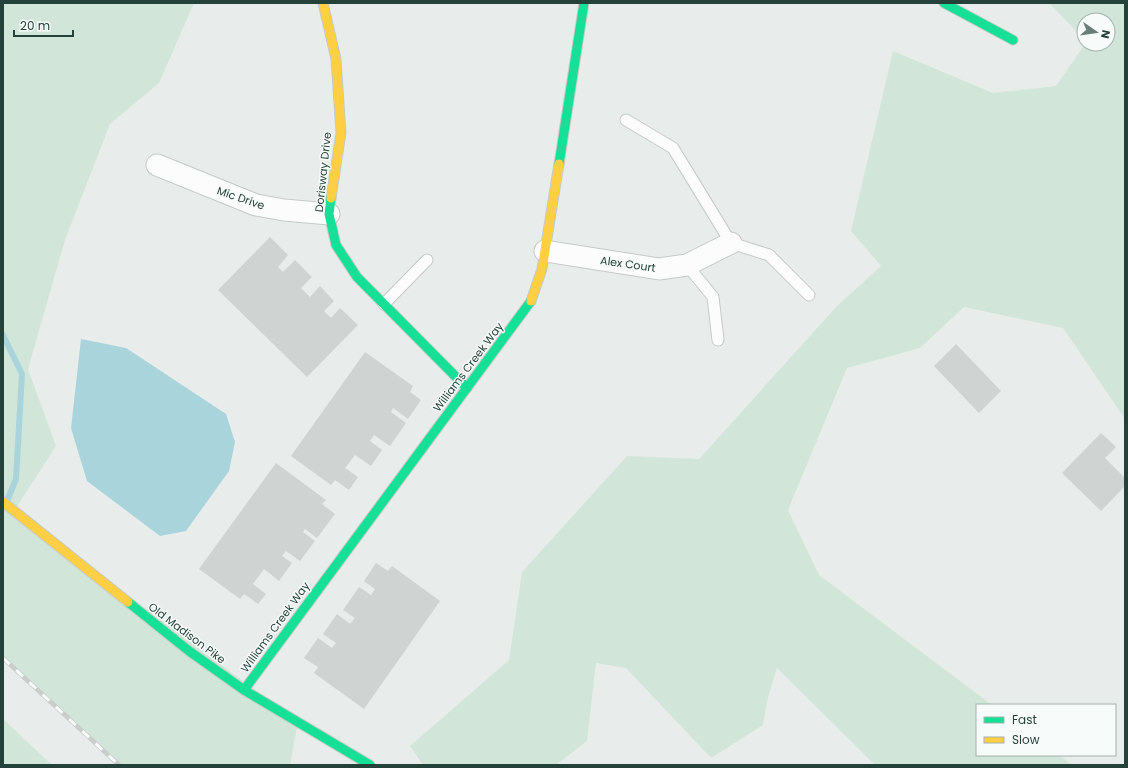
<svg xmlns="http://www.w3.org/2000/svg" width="1128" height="768" font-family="Poppins,sans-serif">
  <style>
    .green { fill: #d1e6d8 }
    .water { fill: #a9d4db }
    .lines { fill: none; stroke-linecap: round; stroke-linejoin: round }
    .stream { stroke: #a9d4db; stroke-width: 6 }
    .building { fill: #cfd4d2 }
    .lane-casing { stroke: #c5cac8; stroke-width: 13 }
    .street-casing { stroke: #c5cac8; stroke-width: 23 }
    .fast-casing { stroke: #c3cbc8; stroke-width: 11 }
    .slow-casing { stroke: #c3cbc8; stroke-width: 11 }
    .lane { stroke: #fcfcfc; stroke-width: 11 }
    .street { stroke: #fcfcfc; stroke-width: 21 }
    .fast { stroke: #16e098; stroke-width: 9 }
    .slow { stroke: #ffcf43; stroke-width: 9 }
    .rail-casing { stroke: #c9cdcc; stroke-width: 4.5 }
    .rail { stroke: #f7fbf9; stroke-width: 3; stroke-dasharray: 9; stroke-linecap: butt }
    .labels { text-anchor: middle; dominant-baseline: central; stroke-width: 3; stroke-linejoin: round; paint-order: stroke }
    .street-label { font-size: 11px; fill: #24423a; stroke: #f7fbf9 }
  </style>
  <rect width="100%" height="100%" fill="#e8edeb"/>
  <g class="green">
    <polygon points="3,3 194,3 159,83 110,124 65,240 28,369 56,446 14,511 298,722 290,765 119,765 3,658"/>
    <polygon points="1049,3 1125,3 1125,419 1063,328 964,307 920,348 847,368 788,510 819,575 992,705 977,705 977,755 1059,755 1071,764 1070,765 875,765 777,668 768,697 763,725 711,758 626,668 596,663 587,741 556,765 423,765 410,746 509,660 522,572 627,456 699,459 836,307 881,266 851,231 893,51 993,93 1056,86 1085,44 1108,44 1108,20 1084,20 1084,39"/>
    <polygon points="3,719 52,765 3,765"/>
  </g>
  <polygon class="water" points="81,339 126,348 226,414 235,442 229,471 186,531 160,536 87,481 71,428"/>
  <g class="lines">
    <polyline class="stream" points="3,335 22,374 16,479 7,501"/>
  </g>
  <g class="building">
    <polygon points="270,237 288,255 278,267 283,272 295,260 312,277 301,288 310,297 320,286 334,301 324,311 331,318 340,308 358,325 307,377 218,290"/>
    <polygon points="956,344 1001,391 979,413 934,366"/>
    <polygon points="365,352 413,386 410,392 421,400 408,419 393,408 391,412 406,423 390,446 374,435 370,441 382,450 371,466 355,455 345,468 358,477 349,490 335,480 331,485 291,456"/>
    <polygon points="1101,433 1116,447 1105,458 1125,478 1125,486 1101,511 1062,473"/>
    <polygon points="276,463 326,500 322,504 335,514 317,538 305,529 303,532 315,541 300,561 286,551 282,556 292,563 279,581 264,569 253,584 266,594 258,604 244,594 240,599 199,569"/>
    <polygon points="376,563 388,571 392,566 440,601 364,709 314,673 318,667 304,658 318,638 332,648 336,643 323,634 337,614 350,624 355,618 343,610 359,587 371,595 375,589 364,581"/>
  </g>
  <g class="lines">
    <defs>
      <g id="lane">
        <polyline points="626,120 673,148 731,243 769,255 809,295"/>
        <polyline points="687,265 713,297 718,340"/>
        <polyline points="384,304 427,260"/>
      </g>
      <g id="street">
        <polyline points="157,165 256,205 284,210 329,214"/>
        <polyline points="545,251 659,269 687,265 731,243"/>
      </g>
      <g id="fast">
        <polyline points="944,3 1013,40"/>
        <polyline points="559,164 584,3"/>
        <polyline points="331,198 329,214 336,245 357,277 467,388"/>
        <polyline points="128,602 189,651 244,690 370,765"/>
        <polyline points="244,690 531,301"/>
      </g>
      <g id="slow">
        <polyline points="323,3 336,59 341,133 331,198"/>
        <polyline points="531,301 542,269 559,164"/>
        <polyline points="3,502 128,602"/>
      </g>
    </defs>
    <use href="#lane" class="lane-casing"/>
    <use href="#street" class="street-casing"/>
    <use href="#fast" class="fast-casing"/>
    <use href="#slow" class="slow-casing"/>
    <use href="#lane" class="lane"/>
    <use href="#street" class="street"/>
    <use href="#fast" class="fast"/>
    <use href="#slow" class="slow"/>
    <defs>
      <polyline id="rail" points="3,658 119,765"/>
    </defs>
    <use href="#rail" class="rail-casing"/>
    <use href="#rail" class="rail"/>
  </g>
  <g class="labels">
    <g class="street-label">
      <text transform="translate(323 172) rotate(-84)">Dorisway Drive</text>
      <text transform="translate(241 198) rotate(19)">Mic Drive</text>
      <text transform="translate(628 264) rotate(8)">Alex Court</text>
      <text transform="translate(468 367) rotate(-53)">Williams Creek Way</text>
      <text transform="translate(275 627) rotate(-54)">Williams Creek Way</text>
      <text transform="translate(187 633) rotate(37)">Old Madison Pike</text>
    </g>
  </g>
  <rect width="1128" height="768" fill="none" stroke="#24423a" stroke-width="8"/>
  <rect x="976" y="704" width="140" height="52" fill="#f7fbf9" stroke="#a3b1ad"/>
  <rect x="984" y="717" width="20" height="6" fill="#16e098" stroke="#a3b1ad"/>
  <text x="1012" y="724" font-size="12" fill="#24423a">Fast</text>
  <rect x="984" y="737" width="20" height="6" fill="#ffcf43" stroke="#a3b1ad"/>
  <text x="1012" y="744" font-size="12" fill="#24423a">Slow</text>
  <g transform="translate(1096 32) rotate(103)"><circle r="19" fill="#f7fbf9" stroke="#a3b1ad"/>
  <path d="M0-3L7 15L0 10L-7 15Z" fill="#697e78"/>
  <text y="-6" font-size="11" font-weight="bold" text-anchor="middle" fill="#24423a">N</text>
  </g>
  <path d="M14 30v6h59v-6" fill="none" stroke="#24423a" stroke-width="2"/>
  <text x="20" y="30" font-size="12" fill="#24423a" stroke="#f7fbf9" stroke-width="3" paint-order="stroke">20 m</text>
</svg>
